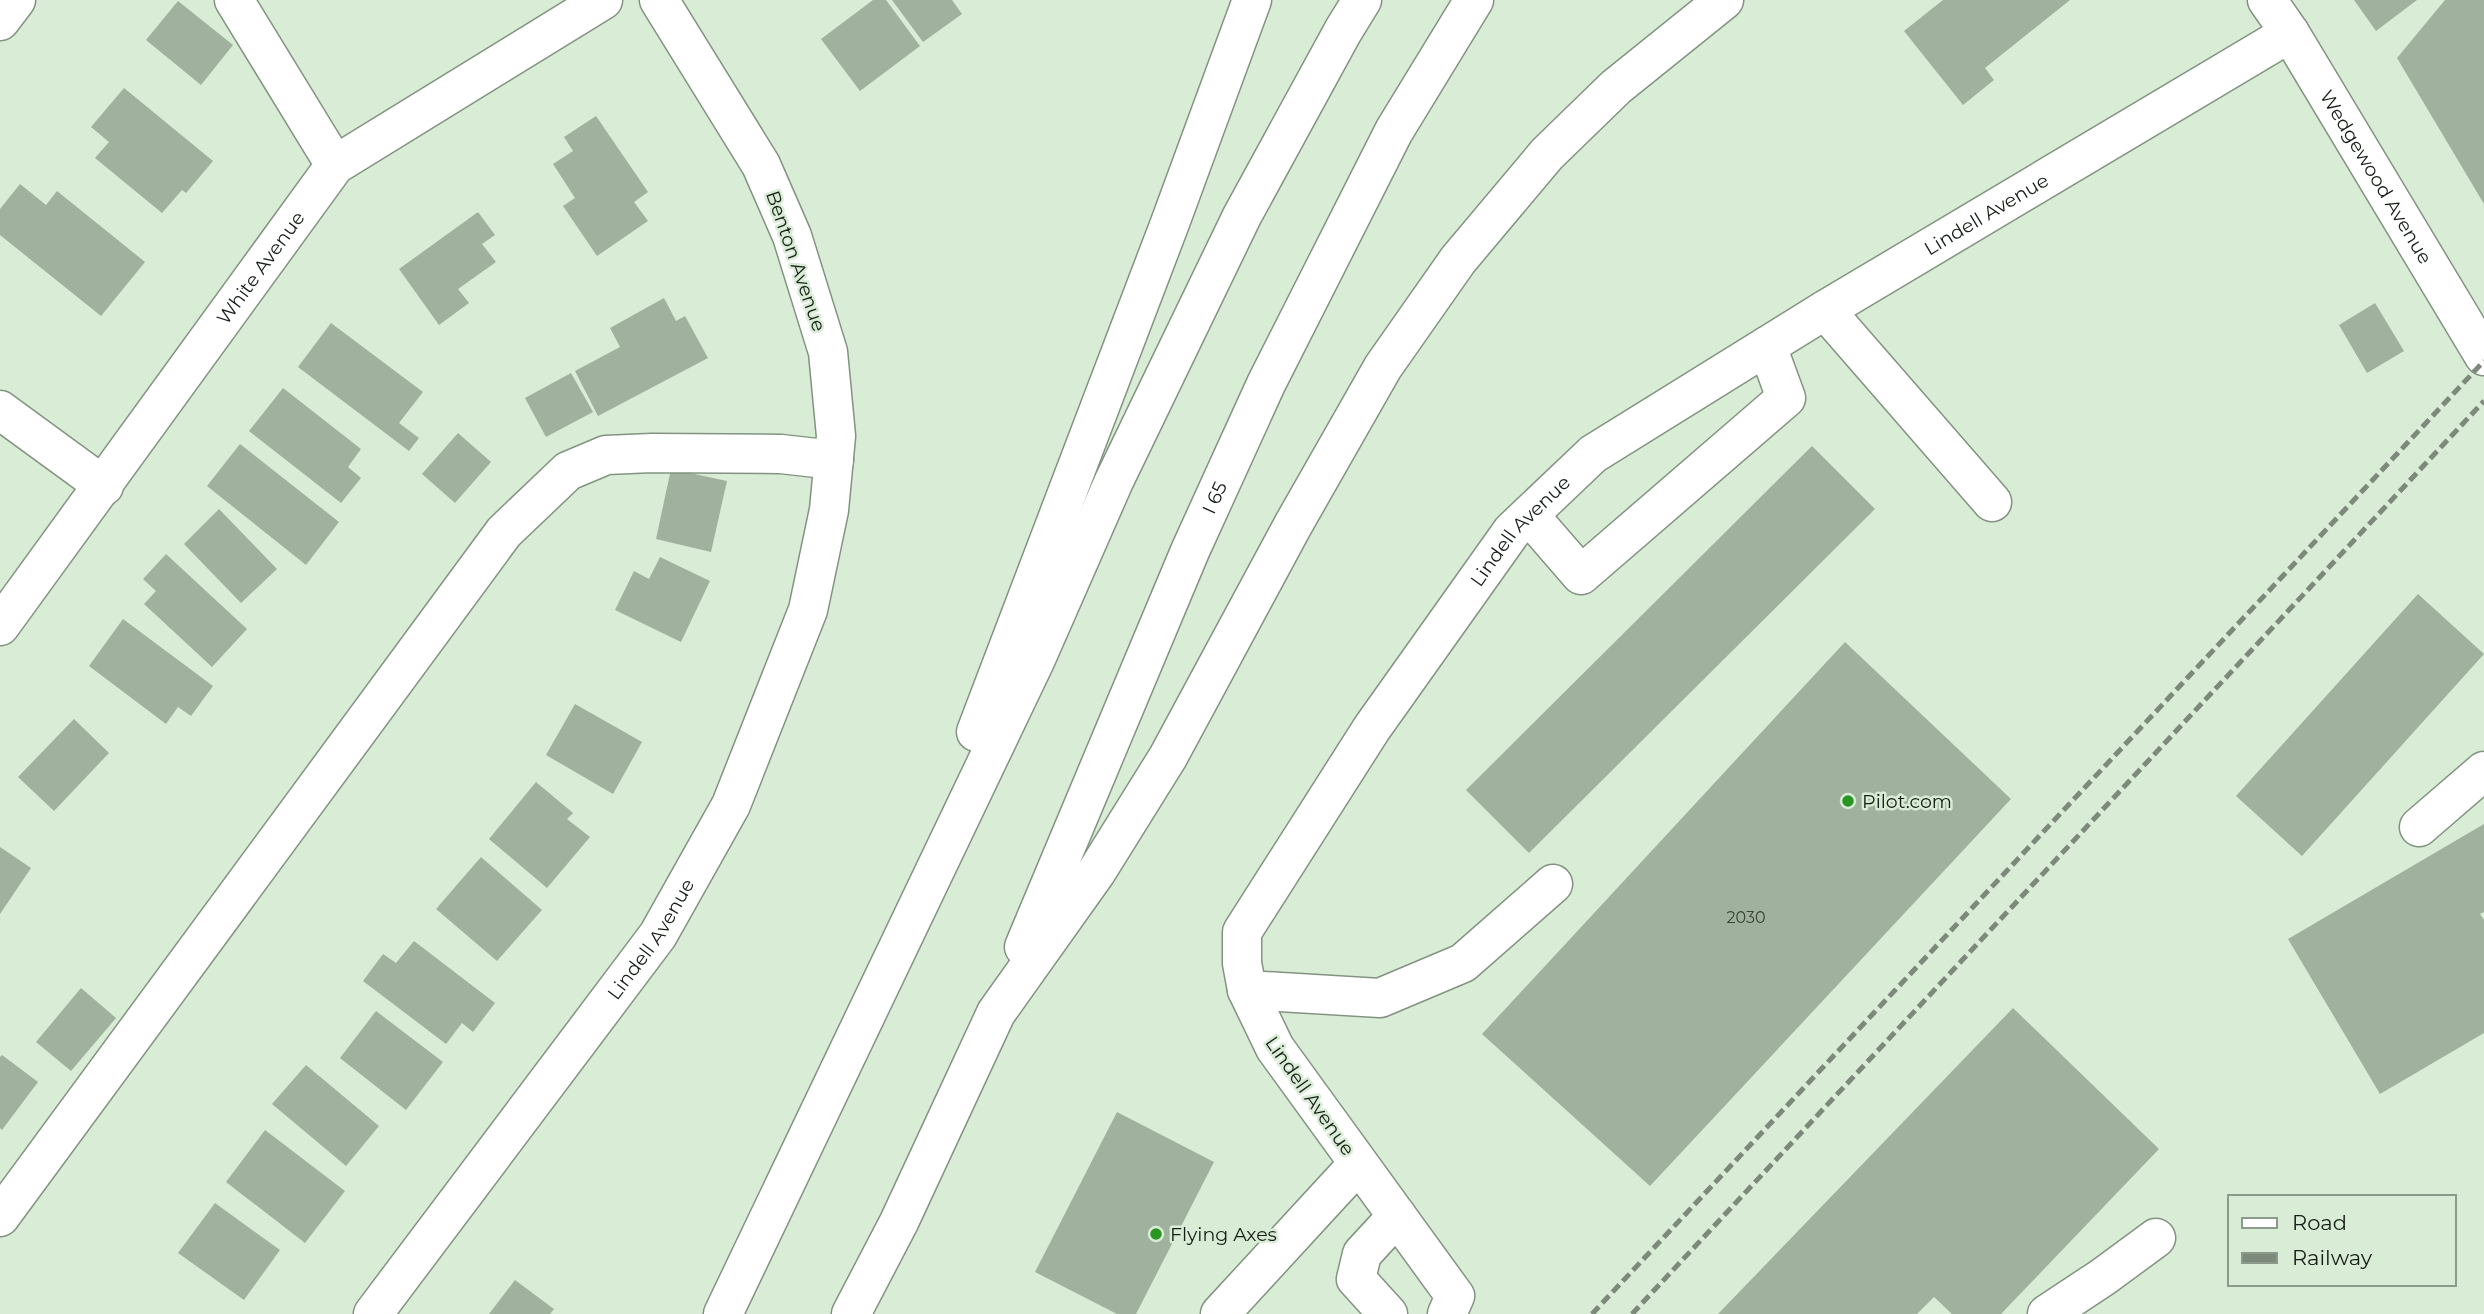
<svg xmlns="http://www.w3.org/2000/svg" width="2484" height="1314" font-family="Montserrat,sans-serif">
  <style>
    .building { fill: #a0b29d }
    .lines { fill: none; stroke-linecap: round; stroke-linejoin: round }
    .minor-casing { stroke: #829480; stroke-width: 41 }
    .major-casing { stroke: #829480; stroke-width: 41 }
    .highway-casing { stroke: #829480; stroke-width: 41 }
    .minor { stroke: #fff; stroke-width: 38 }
    .major { stroke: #fff; stroke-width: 38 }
    .highway { stroke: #fff; stroke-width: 38 }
    .rail { stroke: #7d8a7b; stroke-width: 5; stroke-dasharray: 10 5; stroke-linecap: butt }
    .poi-dot { fill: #299622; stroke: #d9ecd6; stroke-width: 2.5 }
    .labels { text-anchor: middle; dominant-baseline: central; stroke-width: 5; stroke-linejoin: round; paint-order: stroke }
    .number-label { font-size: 16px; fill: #394338 }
    .street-label { font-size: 19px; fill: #171e17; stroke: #d9ecd6 }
    .poi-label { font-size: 19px; fill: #171e17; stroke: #d9ecd6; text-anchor: start }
  </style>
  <rect width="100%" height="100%" fill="#d9ecd6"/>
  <g class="building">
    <polygon points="873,0 886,0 920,46 860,91 821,39"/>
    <polygon points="892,0 952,0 962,14 923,42"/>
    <polygon points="1943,0 2070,0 1985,68 1994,80 1963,105 1904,31"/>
    <polygon points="2354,0 2417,0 2376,31"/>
    <polygon points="2445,0 2484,0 2484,204 2397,58"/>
    <polygon points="178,1 233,45 201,85 146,40"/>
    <polygon points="124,88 213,161 186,193 182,190 162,213 95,158 109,142 91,127"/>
    <polygon points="596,116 648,192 634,202 648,221 597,256 563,206 575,198 553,164 573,151 564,137"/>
    <polygon points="20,184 46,205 57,191 145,262 101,316 0,235 0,209"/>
    <polygon points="478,212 495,235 482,244 496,262 458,289 469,303 439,325 399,269"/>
    <polygon points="664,298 676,321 685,316 708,358 598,416 575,371 620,347 610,328"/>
    <polygon points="2375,303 2404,351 2367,373 2339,325"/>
    <polygon points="331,323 423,392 399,423 419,438 409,451 298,367"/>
    <polygon points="571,373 593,412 546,437 525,398"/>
    <polygon points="283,388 361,449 348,467 361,478 341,503 249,431"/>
    <polygon points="458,433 491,462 455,503 422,474"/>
    <polygon points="240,444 339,522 306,565 207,486"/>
    <polygon points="1812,446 1875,509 1529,853 1466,790"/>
    <polygon points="671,469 727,481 711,552 656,539"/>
    <polygon points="219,509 277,569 241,603 184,544"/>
    <polygon points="166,554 247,629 212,667 144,604 156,591 143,579"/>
    <polygon points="660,557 710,581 681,642 615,610 634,571 649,579"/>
    <polygon points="2418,594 2484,654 2302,856 2236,796"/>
    <polygon points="123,619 213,686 191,716 178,707 166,724 89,666"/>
    <polygon points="1845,642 2011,799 1650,1186 1482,1034"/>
    <polygon points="575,704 642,742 613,794 546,755"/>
    <polygon points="74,719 109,753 54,811 18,777"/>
    <polygon points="536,782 573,813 567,819 590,837 547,888 489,839"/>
    <polygon points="2484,824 2484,912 2480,914 2484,920 2484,1033 2380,1094 2288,939"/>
    <polygon points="0,847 31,868 0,914"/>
    <polygon points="481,857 542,910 497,961 436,909"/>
    <polygon points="414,941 495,1003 473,1032 462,1023 446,1044 363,981 383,954 396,963"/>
    <polygon points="81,988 116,1018 71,1071 36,1042"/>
    <polygon points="2013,1008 2159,1149 2001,1314 1952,1314 1934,1297 1917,1314 1718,1314"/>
    <polygon points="376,1011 443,1062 406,1110 340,1058"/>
    <polygon points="2,1055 38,1082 2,1130 0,1128 0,1057"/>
    <polygon points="306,1065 379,1126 346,1166 272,1104"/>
    <polygon points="1117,1112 1214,1162 1136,1314 1117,1314 1035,1272"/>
    <polygon points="265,1130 345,1191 305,1243 226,1182"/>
    <polygon points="215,1203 280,1250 244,1300 178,1253"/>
    <polygon points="515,1280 554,1309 550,1314 489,1314"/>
  </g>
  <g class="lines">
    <defs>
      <g id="minor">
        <polyline points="234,0 335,165"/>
        <polyline points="0,21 16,0"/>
        <polyline points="1825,310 1992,502"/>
        <polyline points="0,410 104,486"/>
        <polyline points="1529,515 1581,575 1786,398 1767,346"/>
        <path id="s1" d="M0,626L335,165L603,0"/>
        <polyline points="2419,827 2484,771"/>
        <polyline points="1247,990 1380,998 1463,963 1553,884"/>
        <polyline points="0,1217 504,532 568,471 606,455 652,453 781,454 834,460"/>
        <path id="s2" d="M373,1314L658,935L731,805L808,610L829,510L836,436L828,352L792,236L761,165L659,0"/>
        <polyline points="1220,1314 1358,1164"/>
        <polyline points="1388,1314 1356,1279 1362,1254 1397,1216"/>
        <path id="s3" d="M1447,1314L1455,1296L1275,1048L1247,990L1242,963V932L1372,728L1512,531L1593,454L1825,310L2290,33"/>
        <polyline points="2047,1314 2103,1277 2156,1238"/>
      </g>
      <g id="major">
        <path id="s4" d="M2267,0L2290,33L2484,356"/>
      </g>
      <g id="highway">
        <polyline points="976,732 1170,223 1252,0"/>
        <path id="s5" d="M1024,947L1190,551L1266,384L1394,131L1474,0"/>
        <polyline points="723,1314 1035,661 1114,481 1242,216 1343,31 1362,0"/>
        <polyline points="851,1314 899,1222 996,1013 1097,871 1168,757 1293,525 1383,367 1458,260 1547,154 1616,87 1724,0"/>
      </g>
    </defs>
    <use href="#minor" class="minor-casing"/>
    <use href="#major" class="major-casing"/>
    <use href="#highway" class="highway-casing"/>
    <use href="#minor" class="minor"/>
    <use href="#major" class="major"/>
    <use href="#highway" class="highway"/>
    <g class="rail">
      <polyline points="1592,1314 2484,361"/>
      <polyline points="1632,1314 2484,401"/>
    </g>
  </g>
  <g class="poi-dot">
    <circle cx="1848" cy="801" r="7"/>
    <circle cx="1156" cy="1234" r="7"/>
  </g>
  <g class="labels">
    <g class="number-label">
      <text x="1746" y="917">2030</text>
    </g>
    <g class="street-label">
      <text stroke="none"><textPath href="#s4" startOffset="208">Wedgewood Avenue</textPath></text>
      <text stroke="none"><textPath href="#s3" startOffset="1505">Lindell Avenue</textPath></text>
      <text transform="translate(796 261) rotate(71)">Benton Avenue</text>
      <text stroke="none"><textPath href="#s1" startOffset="443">White Avenue</textPath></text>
      <text stroke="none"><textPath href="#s5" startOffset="488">I 65</textPath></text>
      <text stroke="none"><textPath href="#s3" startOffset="938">Lindell Avenue</textPath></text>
      <text stroke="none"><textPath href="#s2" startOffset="467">Lindell Avenue</textPath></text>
      <text transform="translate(1310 1096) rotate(55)">Lindell Avenue</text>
    </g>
    <g class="poi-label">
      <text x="1862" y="801">Pilot.com</text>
      <text x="1170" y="1234">Flying Axes</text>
    </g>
  </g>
  <rect x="2228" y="1195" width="228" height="91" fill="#d9ecd6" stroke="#8b9a8a" stroke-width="2"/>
  <rect x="2242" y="1218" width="35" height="10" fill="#ffffff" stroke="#8b9a8a" stroke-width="2"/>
  <text x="2292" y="1230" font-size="21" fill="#171e17">Road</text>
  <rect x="2242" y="1253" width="35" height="10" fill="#7d8a7b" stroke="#8b9a8a" stroke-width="2"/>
  <text x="2292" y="1265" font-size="21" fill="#171e17">Railway</text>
</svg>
